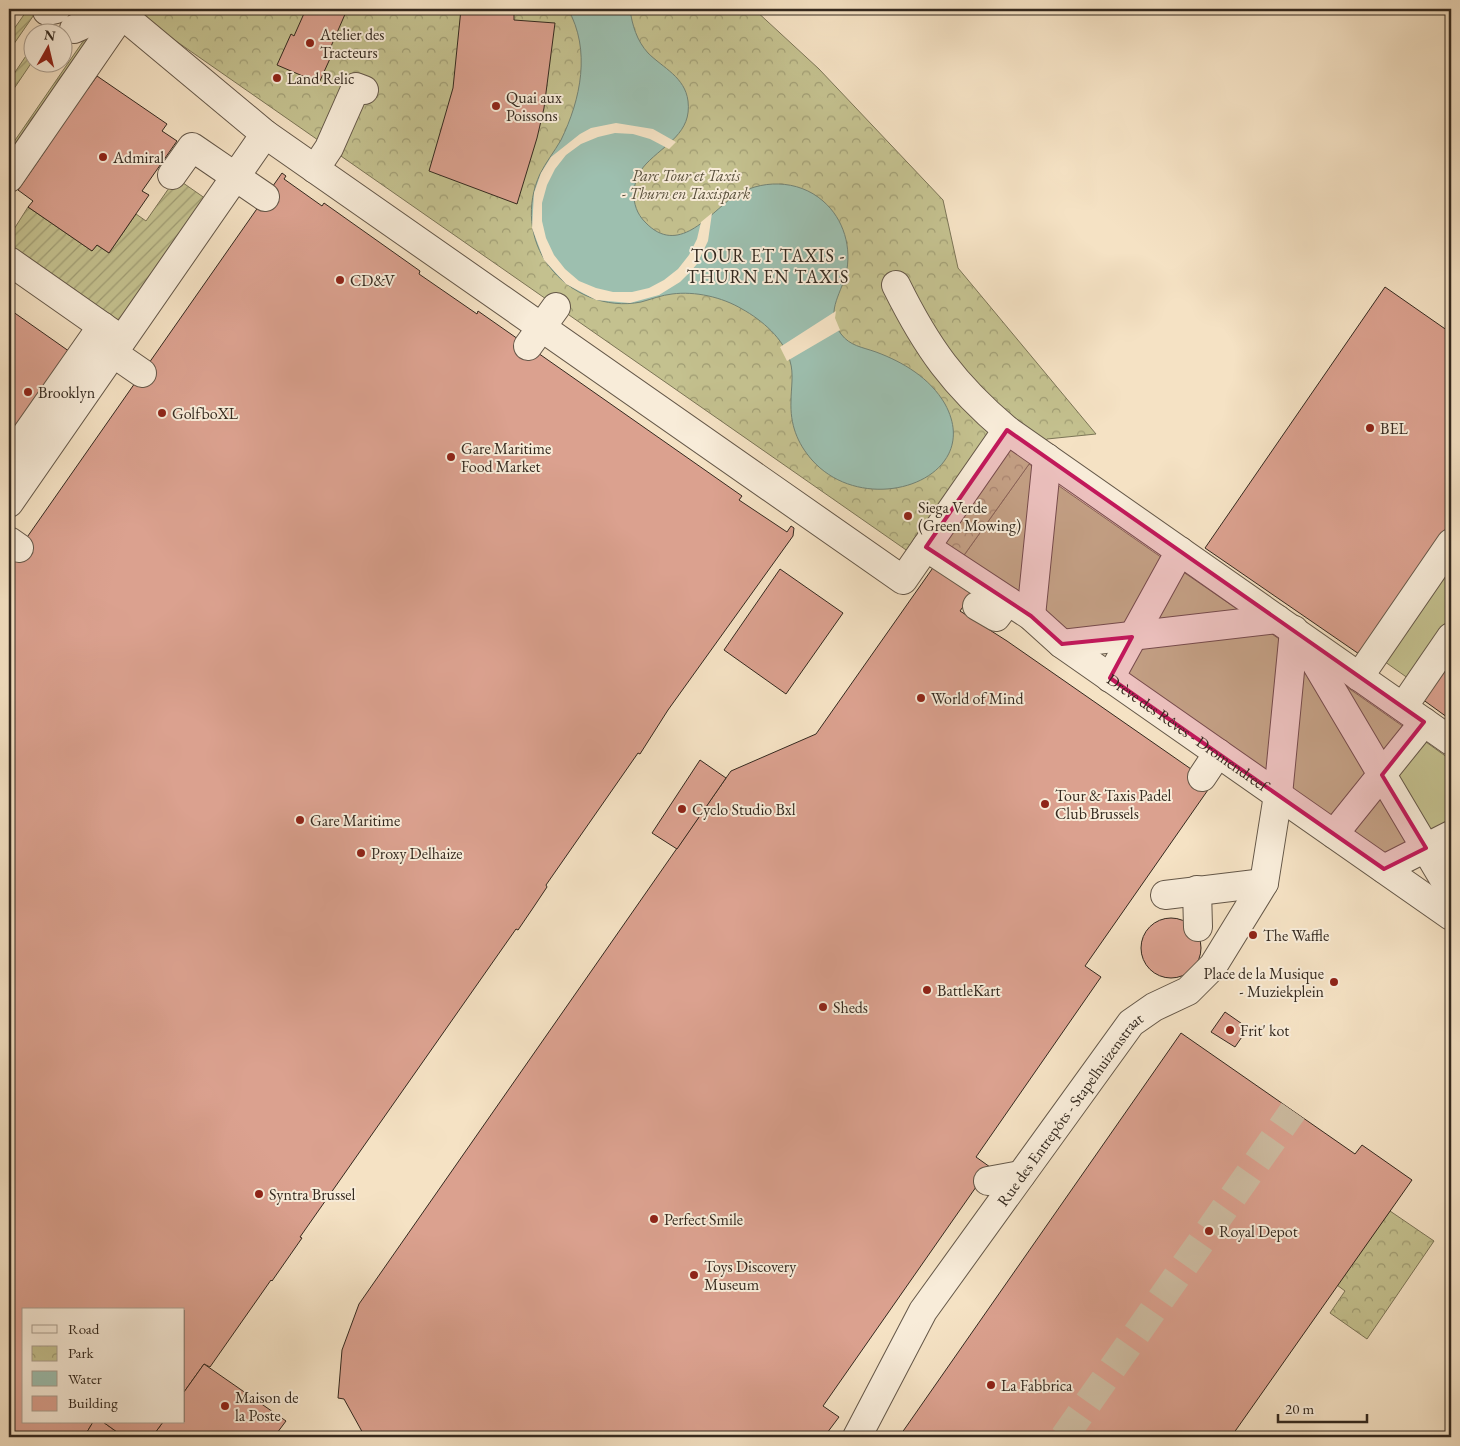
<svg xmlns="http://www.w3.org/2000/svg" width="1460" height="1446" font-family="'EB Garamond',serif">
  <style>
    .grass { fill: #c4c18f; stroke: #7c7557 }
    .park { fill: url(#park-crowns); stroke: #7c7557 }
    .garden { fill: url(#garden-furrows); stroke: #7c7557 }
    .water { fill: #9dbfaf; stroke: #738375 }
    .pier { fill: #f5e2c4 }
    .building { fill: #dba18f; stroke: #34291f }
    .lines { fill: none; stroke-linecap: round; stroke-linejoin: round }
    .street-tunnel { stroke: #cebda3; stroke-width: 28; stroke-dasharray: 28 14; stroke-linecap: butt }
    .street-casing { stroke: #645748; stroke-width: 30 }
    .street { stroke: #f8ecd9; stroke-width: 28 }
    .marked { fill: #c2185b; fill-opacity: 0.2; stroke: #c2185b; stroke-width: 4; stroke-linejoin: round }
    .poi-dot { fill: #8f2418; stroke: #f8ecd9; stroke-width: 2 }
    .labels { text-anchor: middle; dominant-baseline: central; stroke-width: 4; stroke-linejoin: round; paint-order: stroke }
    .poi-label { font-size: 16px; fill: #34291f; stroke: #f8ecd9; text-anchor: start }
    .park-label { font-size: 16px; font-style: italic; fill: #584f3b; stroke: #f8ecd9 }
    .street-label { font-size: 16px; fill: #34291f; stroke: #f8ecd9 }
    .neighbourhood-label { font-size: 18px; letter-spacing: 1px; fill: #34291f; stroke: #f8ecd9 }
  </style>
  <defs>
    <pattern id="park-crowns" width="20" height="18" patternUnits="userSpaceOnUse" patternTransform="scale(1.25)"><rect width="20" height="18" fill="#c4c18f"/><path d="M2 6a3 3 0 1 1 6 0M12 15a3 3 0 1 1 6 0" fill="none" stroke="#a09d74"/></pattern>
    <pattern id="garden-furrows" width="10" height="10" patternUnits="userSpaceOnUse" patternTransform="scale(1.25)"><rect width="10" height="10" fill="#c4c18f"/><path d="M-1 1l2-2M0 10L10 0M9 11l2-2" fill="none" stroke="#a09d74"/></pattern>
  </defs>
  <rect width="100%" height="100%" fill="#f5e2c4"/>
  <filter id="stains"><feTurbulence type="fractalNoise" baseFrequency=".004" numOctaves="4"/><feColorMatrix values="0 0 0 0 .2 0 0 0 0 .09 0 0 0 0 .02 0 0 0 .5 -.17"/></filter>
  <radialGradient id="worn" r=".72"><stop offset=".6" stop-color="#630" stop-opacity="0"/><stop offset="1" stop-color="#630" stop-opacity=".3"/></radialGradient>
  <g class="grass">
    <polygon points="1029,464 1041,472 1027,607 960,561"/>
    <polygon points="1049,479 1168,562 1129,632 1073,638 1035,613"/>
    <polygon points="1451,558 1451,625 1412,681 1381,659"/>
    <polygon points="1176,567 1250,618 1140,631"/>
    <polygon points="1260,626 1288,645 1275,780 1117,670 1134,641"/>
    <polygon points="1296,651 1376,775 1337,824 1284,786"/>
    <polygon points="1324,671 1411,732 1382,768"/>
    <polygon points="1419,737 1451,760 1451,830 1427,842 1388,775"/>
    <polygon points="1381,783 1419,846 1391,860 1345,829"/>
  </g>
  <g class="park">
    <polygon points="130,9 754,9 819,69 943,200 958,268 1096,434 1047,439 952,572 937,562 932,568"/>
    <polygon points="1390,1211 1434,1241 1367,1339 1330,1313 1345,1291 1337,1285"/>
  </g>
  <g class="garden">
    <polygon points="28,9 38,9 9,51 9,36"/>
    <polygon points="86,37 93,42 9,164 9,149"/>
    <polygon points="32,47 32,62 9,96 9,81"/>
    <polygon points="176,178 209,201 121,327 9,248 9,237 28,207 92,251 97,245 109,253 136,214 146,221"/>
  </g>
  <path class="water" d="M568,9H630C632,25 637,41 648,53C663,68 685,77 688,101C692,133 665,144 646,164C631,180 629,206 645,222C678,257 708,215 733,197C760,179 798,179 823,201C844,219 852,248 846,274C840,296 825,313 841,334C850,346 862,347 876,352C903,362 930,378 945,404C986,479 866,521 812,460C797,443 790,424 791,401C791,388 794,374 790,361C784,339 762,320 742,309C722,297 695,291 672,294C662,295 652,299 641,302C606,309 570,294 549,266C529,240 526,204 540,174C546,162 554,152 561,140C581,99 591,50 568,9Z"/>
  <g class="pier">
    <polygon points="616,123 653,129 676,142 669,149 650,139 633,134 615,133 598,137 581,144 566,155 555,169 547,185 542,203 542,221 546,238 554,255 565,269 579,281 596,288 613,292 632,292 649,288 664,280 678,269 689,255 697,239 701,222 712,213 708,241 697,264 689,273 680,282 659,295 630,303 596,300 566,284 544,260 532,228 534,193 541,173 551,157 580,134 591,128"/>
    <polygon points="836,311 835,318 840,330 787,361 780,347"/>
  </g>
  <g class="building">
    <polygon points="306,9 342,9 346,12 329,51 333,52 319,83 277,65 291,34 294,36"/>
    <polygon points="461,9 514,9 514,20 555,23 544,108 537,138 517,204 429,171 453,88"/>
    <polygon points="97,76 167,124 162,131 177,141 142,191 149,195 109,253 97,245 92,251 28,207 33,201 18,190 47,148 40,143 80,86 87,90"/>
    <polygon points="282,173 286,176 284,179 322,206 324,203 420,271 419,274 477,314 478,311 742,496 739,500 787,532 791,526 794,528 793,536 668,710 640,754 638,753 546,885 547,887 533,908 518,930 516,929 300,1237 302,1238 272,1281 271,1280 210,1367 204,1364 184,1392 184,1310 24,1310 24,1422 93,1422 84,1437 9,1437 9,563"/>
    <polygon points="1385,287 1451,333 1451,522 1359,654 1205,548"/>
    <polygon points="9,309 73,354 17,435 9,430"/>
    <polygon points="937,562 976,588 960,611 1007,641 1191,769 1189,773 1210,787 1085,966 1101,977 976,1157 990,1167 823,1406 839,1417 824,1437 365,1437 344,1399 338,1398 342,1350 359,1304 726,778 731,771 816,734"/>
    <polygon points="780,569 843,613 786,694 724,650"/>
    <polygon points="1451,656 1451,720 1422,699"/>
    <polygon points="700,760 726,778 677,849 652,833"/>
    <circle cx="1171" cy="948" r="30"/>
    <polygon points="1225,1012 1248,1028 1235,1047 1211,1032"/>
    <polygon points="1181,1033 1355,1154 1362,1145 1412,1180 1231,1437 899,1437"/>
    <polygon points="204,1364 286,1421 274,1437 152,1437 163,1422 184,1422 184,1392"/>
    <polygon points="93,1422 103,1422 124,1437 84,1437"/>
    <polygon points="103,1422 163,1422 152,1437 124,1437"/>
  </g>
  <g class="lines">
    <polyline class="street-tunnel" points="1064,1437 1293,1111"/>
    <defs>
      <g id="street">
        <polyline points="115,9 265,134 903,580 1007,430"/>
        <polyline points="47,11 56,9"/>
        <polyline points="74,29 117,10"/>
        <polyline points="315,169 329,148 356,87 364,90"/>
        <polyline points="172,175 192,147 265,197"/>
        <polyline points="9,178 122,14"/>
        <polyline points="9,261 116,336"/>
        <path d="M896,285C927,348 954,385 1007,430L1451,741"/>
        <polyline points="528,346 556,307"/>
        <polyline points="113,353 142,373"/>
        <polyline points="9,459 102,326"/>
        <polyline points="9,503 265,134"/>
        <polyline points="9,541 19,548"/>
        <path id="s1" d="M926,547L1031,616L1062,644L1451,916"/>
        <polyline points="977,606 996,617 1008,601"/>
        <polyline points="1031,616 1047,458"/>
        <polyline points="1304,643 1451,891"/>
        <polyline points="1062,644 1277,619"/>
        <polyline points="1359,677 1451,543"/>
        <polyline points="1110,678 1180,551"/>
        <polyline points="1403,707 1451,637"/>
        <polyline points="1202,777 1218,753"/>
        <polyline points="1334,834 1424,722"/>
        <polyline points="1384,869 1451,835"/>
        <polyline points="1197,890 1198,927"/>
        <polyline points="1165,895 1264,883"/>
        <polyline points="988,1181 1021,1175"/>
        <path id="s2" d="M857,1437L923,1311L1131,1023L1154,1007L1188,991L1213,966L1264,883L1278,795L1294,630"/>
      </g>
    </defs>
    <use href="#street" class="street-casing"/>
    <use href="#street" class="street"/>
  </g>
  <path class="marked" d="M1007,430L1424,722L1382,775L1426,848L1384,869L1110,678L1132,637L1062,644L1031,616L926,547Z"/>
  <g class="poi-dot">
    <circle cx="310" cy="43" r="5"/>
    <circle cx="277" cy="78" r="5"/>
    <circle cx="496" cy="106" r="5"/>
    <circle cx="103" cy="157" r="5"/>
    <circle cx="340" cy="280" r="5"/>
    <circle cx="28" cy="392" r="5"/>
    <circle cx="162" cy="413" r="5"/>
    <circle cx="1370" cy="428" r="5"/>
    <circle cx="451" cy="457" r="5"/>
    <circle cx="908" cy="516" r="5"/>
    <circle cx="921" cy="698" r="5"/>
    <circle cx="1045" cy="804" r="5"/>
    <circle cx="682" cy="809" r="5"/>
    <circle cx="300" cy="820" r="5"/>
    <circle cx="361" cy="853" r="5"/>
    <circle cx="1253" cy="935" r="5"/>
    <circle cx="1334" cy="982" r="5"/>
    <circle cx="927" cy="990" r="5"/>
    <circle cx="823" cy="1007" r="5"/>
    <circle cx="1230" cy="1030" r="5"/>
    <circle cx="259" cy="1194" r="5"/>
    <circle cx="654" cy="1219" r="5"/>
    <circle cx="1209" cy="1231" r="5"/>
    <circle cx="694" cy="1275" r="5"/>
    <circle cx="991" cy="1385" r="5"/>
    <circle cx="225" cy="1406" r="5"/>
  </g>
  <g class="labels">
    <g class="poi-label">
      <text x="320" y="34">Atelier des<tspan x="320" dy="18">Tracteurs</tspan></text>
      <text x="287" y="78">Land Relic</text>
      <text x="506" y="97">Quai aux<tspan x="506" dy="18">Poissons</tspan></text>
      <text x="113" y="157">Admiral</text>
      <text x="350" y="280">CD&amp;V</text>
      <text x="38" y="392">Brooklyn</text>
      <text x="172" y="413">GolfboXL</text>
      <text x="1380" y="428">BEL</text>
      <text x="461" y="448">Gare Maritime<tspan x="461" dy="18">Food Market</tspan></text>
      <text x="918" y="507">Siega Verde<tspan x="918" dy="18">(Green Mowing)</tspan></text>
      <text x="931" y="698">World of Mind</text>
      <text x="1055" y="795">Tour &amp; Taxis Padel<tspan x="1055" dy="18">Club Brussels</tspan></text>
      <text x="692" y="809">Cyclo Studio Bxl</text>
      <text x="310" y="820">Gare Maritime</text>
      <text x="371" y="853">Proxy Delhaize</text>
      <text x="1263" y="935">The Waffle</text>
      <text x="1324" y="973" text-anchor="end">Place de la Musique<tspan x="1324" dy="18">- Muziekplein</tspan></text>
      <text x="937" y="990">BattleKart</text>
      <text x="833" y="1007">Sheds</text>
      <text x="1240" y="1030">Frit' kot</text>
      <text x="269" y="1194">Syntra Brussel</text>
      <text x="664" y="1219">Perfect Smile</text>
      <text x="1219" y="1231">Royal Depot</text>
      <text x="704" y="1266">Toys Discovery<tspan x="704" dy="18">Museum</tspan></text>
      <text x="1001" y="1385">La Fabbrica</text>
      <text x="235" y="1397">Maison de<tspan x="235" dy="18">la Poste</tspan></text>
    </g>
    <g class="park-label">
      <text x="686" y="175">Parc Tour et Taxis<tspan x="686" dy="18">- Thurn en Taxispark</tspan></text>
    </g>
    <g class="street-label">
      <text stroke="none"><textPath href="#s1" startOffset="321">Drève des Rêves - Dromendreef</textPath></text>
      <text stroke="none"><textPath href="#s2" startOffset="392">Rue des Entrepôts - Stapelhuizenstraat</textPath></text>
    </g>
    <g class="neighbourhood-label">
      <text x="768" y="255">TOUR ET TAXIS -<tspan x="768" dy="21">THURN EN TAXIS</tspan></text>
    </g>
  </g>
  <rect width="1460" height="1446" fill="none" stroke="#f5e2c4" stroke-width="30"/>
  <rect x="10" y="10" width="1440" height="1426" fill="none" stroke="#34291f" stroke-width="2.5"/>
  <rect x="15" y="15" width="1430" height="1416" fill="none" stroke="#34291f"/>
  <rect x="22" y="1308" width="162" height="115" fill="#f8ecd9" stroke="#aa9e8f"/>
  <rect x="32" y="1325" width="25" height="8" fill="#f8ecd9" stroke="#aa9e8f"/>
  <text x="68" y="1334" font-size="15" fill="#34291f">Road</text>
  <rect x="32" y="1346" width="25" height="15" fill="url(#park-crowns)" stroke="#aa9e8f"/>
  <text x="68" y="1358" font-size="15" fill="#34291f">Park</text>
  <rect x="32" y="1371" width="25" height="15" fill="#9dbfaf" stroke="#aa9e8f"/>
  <text x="68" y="1384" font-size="15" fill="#34291f">Water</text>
  <rect x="32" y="1396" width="25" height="15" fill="#dba18f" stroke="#aa9e8f"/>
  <text x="68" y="1408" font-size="15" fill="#34291f">Building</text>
  <g transform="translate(48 48) rotate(8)"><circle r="24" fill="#f8ecd9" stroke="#aa9e8f"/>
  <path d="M0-4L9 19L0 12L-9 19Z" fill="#8f2418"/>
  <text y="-8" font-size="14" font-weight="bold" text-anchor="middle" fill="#34291f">N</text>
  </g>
  <path d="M1278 1414v8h89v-8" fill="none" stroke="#34291f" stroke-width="2.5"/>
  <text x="1285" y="1414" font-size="15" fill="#34291f" stroke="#f8ecd9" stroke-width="4" paint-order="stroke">20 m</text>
  <rect width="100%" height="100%" filter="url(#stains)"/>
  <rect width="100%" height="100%" fill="url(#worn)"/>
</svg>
